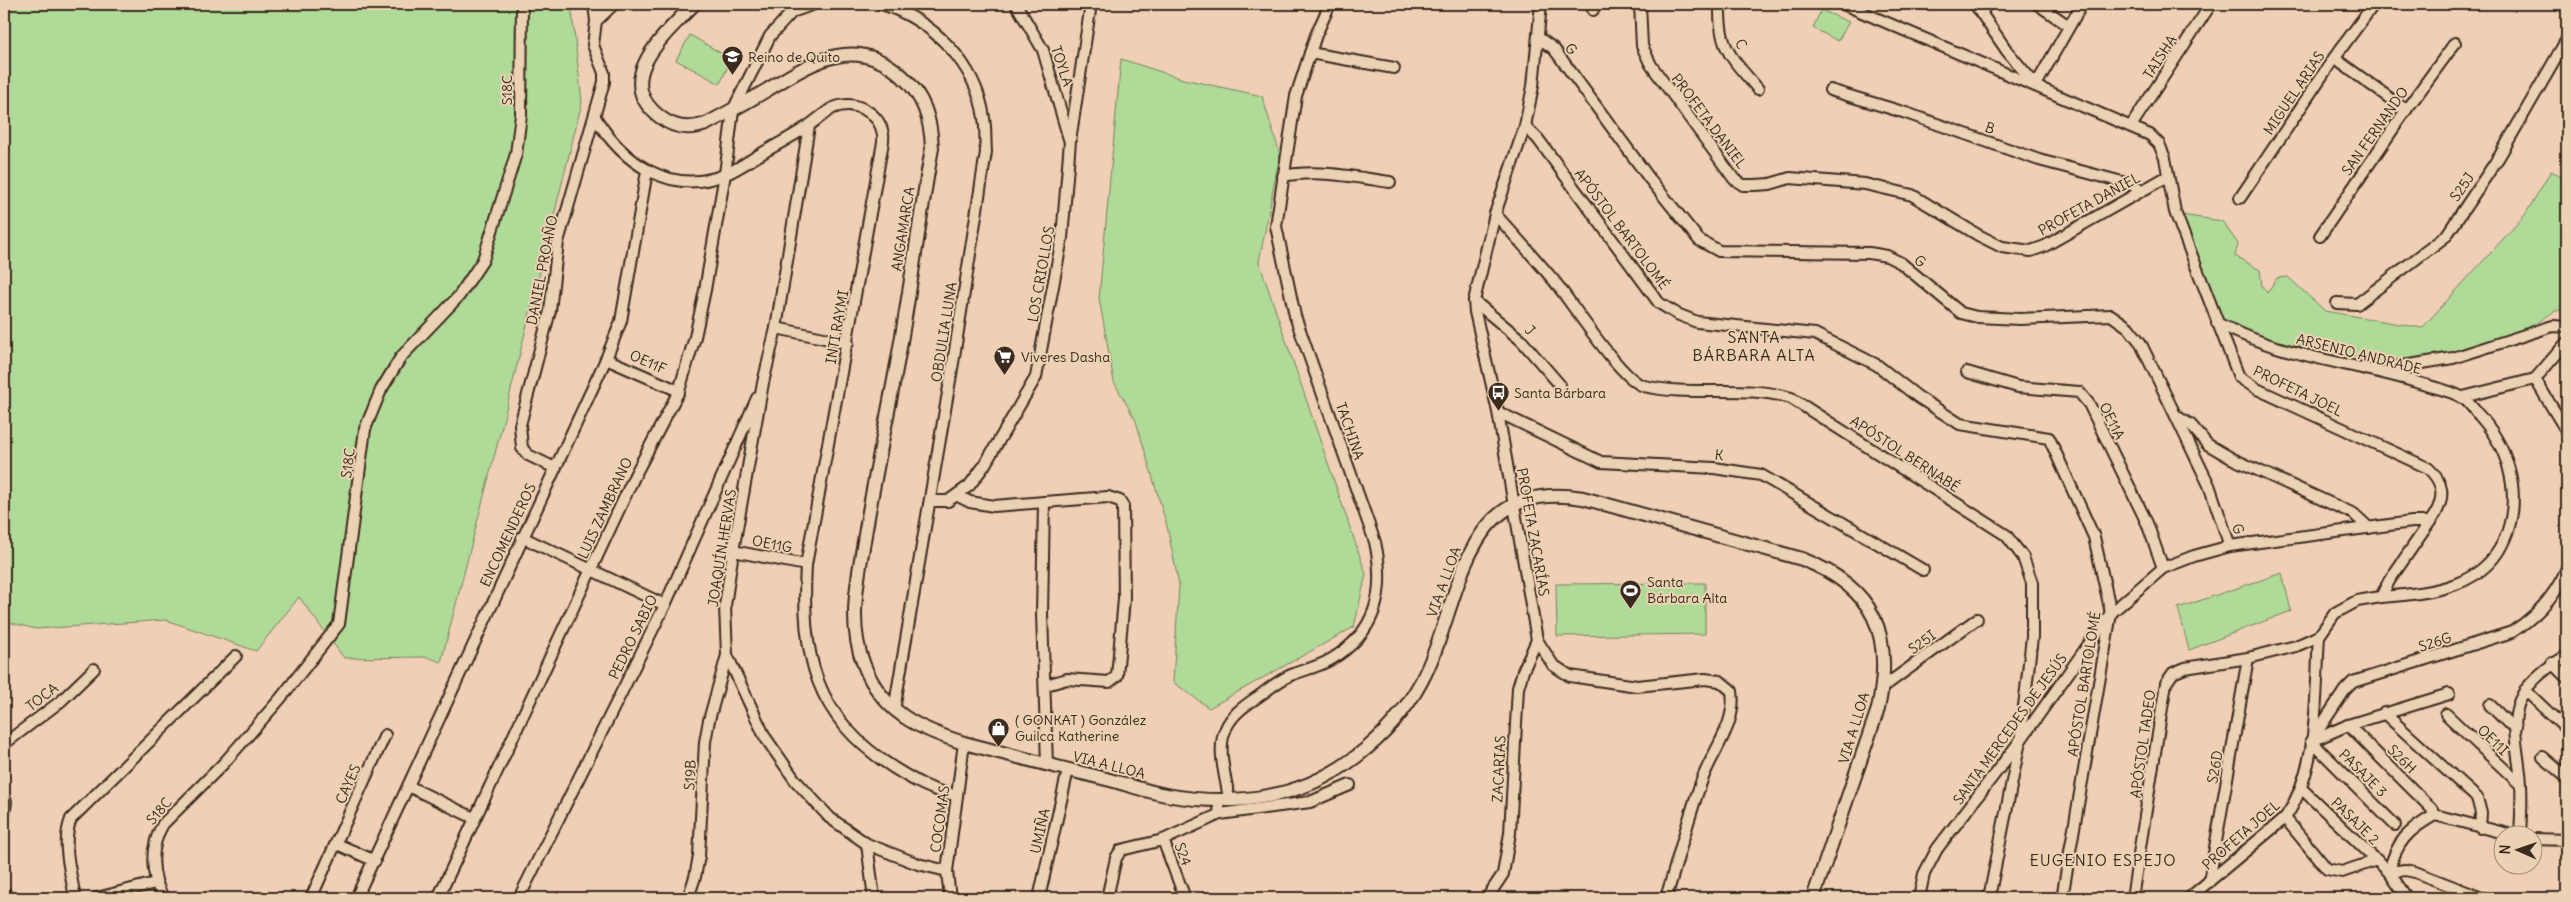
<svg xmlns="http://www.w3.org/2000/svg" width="2571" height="902" font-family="Delius,sans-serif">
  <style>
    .green { fill: #b0da98; stroke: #76825b }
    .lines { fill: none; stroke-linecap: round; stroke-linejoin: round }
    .minor-casing { stroke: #3b2a1e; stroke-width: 14 }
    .tertiary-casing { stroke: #3b2a1e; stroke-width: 16 }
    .minor { stroke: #ecd2b4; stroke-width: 10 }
    .tertiary { stroke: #ecd2b4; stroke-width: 12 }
    .labels { text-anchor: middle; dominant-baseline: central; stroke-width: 4; stroke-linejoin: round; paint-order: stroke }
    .street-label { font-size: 14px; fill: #3b2a1e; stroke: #ecd2b4 }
    .poi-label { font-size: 14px; fill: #3b2a1e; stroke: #ecd2b4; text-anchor: start }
    .quarter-label { font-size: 16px; letter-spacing: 1px; fill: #3b2a1e; stroke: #ecd2b4 }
  </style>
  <rect width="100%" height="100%" fill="#efcfb5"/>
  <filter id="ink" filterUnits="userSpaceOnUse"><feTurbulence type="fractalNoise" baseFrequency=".02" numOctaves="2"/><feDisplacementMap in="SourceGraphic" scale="10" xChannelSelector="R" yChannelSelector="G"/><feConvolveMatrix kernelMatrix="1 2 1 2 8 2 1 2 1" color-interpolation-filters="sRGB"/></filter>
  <g filter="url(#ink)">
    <g class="green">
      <polygon points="4,4 571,4 582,102 501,430 441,662 427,657 344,658 299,597 256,651 166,620 36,629 4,621"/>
      <polygon points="1821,10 1849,22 1838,41 1813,28"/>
      <polygon points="690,35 731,59 720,84 676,60"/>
      <polygon points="1121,59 1183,79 1262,96 1280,154 1259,262 1366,574 1354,627 1209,708 1173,682 1179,585 1167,526 1136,421 1114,382 1099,298"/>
      <path d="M2551,171L2567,179V309C2551,309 2543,321 2530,328C2505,339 2477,348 2450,355C2429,361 2401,353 2385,368L2354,356L2283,343L2250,334L2219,318L2181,215L2222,221L2238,244L2235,256L2260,270L2262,286L2267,293L2277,278L2288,277L2325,311L2422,328L2525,215Z"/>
      <polygon points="2282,573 2291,611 2189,650 2178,608"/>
      <polygon points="1705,583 1705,634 1557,636 1556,584"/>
    </g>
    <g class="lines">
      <defs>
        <g id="minor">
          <path d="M882,4C933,21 976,63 984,118C986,129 985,141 986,152L953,363L894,710"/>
          <polyline points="1016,4 1043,50 1069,139"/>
          <path d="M1541,4L1533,86L1525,126L1495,214L1474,301L1475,312L1498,412L1537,640L1553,665L1570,676L1637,686L1705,679L1720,681L1732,691C1737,724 1713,750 1702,780C1688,818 1678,859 1666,898"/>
          <polyline points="1591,4 1593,10"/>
          <polyline points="1640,4 1642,46 1651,65 1734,179 1743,185 1755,185 1770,184 1790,178 1865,184 1912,195 1978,235 2002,247 2031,251 2045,246 2168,176"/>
          <path d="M1720,4C1719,49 1730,56 1758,89"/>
          <path d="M1843,4L2150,135L2159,144L2165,158L2175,212L2239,377L2257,389L2428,468C2443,482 2445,495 2436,513L2389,581L2381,597L2357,601L2335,613L2319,636L2296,646L2248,658L2185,668L2173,673L2166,683L2132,898"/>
          <polyline points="1975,4 2007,51 2033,82"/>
          <polyline points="2037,4 2069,26"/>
          <polyline points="1981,14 1987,4"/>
          <polyline points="596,21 614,4"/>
          <polyline points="1539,38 1554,49 1649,178 1699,240 1719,251 1869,253 1887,256 1901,263 1961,313 1977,317 2020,319 2111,315 2128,327 2140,342 2209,485 2230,546"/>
          <polyline points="1310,53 1394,68"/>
          <polyline points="2334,58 2406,110"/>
          <polyline points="2036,85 2082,4"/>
          <polyline points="1830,90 1906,113 2039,160 2130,184 2142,190"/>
          <path d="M595,117C623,163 671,197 726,174C740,168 753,158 766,151C780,143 795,135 808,126C817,120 824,113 833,108C854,99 879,112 883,134C884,140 882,148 881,153L806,565C801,654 814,718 894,768C913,780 935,793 957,795"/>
          <polyline points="809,126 776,328 763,383 733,551 725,606 727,655 765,737 795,780 830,818 867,844 918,864 947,871"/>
          <polyline points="1525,126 1538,139 1659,303 1677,314 1697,322 1815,334 1877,365 1918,397 1960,424 2049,438 2094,537 2111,613 2062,898"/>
          <polyline points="2131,126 2211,4"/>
          <path d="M1283,176C1316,169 1356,177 1390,182"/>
          <polyline points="2240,198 2334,58 2374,4"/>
          <path d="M1495,214C1515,236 1536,259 1555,282C1572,303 1622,381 1644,386C1692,397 1744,384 1791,398L2006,535L2023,557L2032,583V637L2020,741L1989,898"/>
          <polyline points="2320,236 2406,110 2455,43"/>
          <polyline points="1474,301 1521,340 1560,385"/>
          <polyline points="2337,303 2357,304 2446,236 2499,157 2567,39"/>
          <path d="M2217,323C2238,333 2258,342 2280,348C2325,362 2372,368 2416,382C2430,387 2451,390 2463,398C2468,401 2472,407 2476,412C2507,444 2522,490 2507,533C2488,588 2431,593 2381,597"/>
          <polyline points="776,328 848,343"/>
          <polyline points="606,359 679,391"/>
          <polyline points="1967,372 2018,387 2079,392 2089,404 2147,523 2163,568"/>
          <polyline points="2386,372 2397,367 2453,358 2553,326 2567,327"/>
          <polyline points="2535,379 2567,432"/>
          <polyline points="2535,379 2567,342"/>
          <polyline points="2463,397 2535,379"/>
          <polyline points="1498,412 1601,462 1714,468 1761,475 1923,570"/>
          <polyline points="2176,416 2191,425 2207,444 2231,458 2354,514 2369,528"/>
          <polyline points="555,468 528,455 522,448 520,425 550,311 558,242 604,82 604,73 593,45 596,21 594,4"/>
          <polyline points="958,496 970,502 994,506 1108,497 1120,501 1123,506 1124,599 1117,676 1109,682 1067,679 1046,685"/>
          <polyline points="930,501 948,501 969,486 984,466 1036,377 1062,238 1070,141 1091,4"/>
          <polyline points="1044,502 1042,614 1047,765"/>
          <polyline points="522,537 665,605"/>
          <polyline points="733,551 806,565"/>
          <polyline points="2552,663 2567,678"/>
          <polyline points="1883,687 1977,619"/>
          <polyline points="2525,690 2567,730"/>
          <polyline points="2490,705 2508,723 2516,727"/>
          <polyline points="2384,713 2477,798 2481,813 2480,828"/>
          <polyline points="2446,714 2521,785"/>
          <polyline points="2348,725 2431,808 2435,815"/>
          <path d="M2311,741L2345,690L2353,682L2512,632C2537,616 2556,595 2567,568"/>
          <polyline points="2311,741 2395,825"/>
          <polyline points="2312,741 2348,725 2449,694"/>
          <polyline points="4,744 61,701 94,669"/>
          <polyline points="2543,757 2567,778"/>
          <polyline points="408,786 474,818"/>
          <polyline points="2302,789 2389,872 2407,898"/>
          <path d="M1229,799C1226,777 1216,749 1226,728C1233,713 1246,705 1259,696C1269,689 1279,680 1291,675C1303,670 1318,667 1330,660C1377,633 1386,592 1375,542L1295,316L1276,226L1296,96L1316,35L1330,4"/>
          <polyline points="1218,800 1220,814 1310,802 1350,785"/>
          <polyline points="2285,818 2327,869 2342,872 2377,860"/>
          <polyline points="4,819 6,801"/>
          <path d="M2520,834C2521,818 2522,801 2521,784C2520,759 2509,724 2520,700C2528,681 2550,665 2567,656"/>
          <polyline points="2534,839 2567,840"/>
          <polyline points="1163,840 1220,814"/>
          <polyline points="337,844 375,861"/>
          <polyline points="867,844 874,898"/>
          <path d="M2389,872C2396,842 2408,830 2435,815L2508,834"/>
          <polyline points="2389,872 2405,870 2415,872 2482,898"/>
          <polyline points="2209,882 2248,658"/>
          <polyline points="4,891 6,898"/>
          <path d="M75,898C71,872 61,844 71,819L236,656"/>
          <polyline points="97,898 155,883"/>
          <path d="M163,898C151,875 149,848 163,824L224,763L280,699L339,624L365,429L381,390L401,357L459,296L483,260L516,154L521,115L522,4"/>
          <polyline points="311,898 385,735"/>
          <polyline points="356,898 606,359 621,321 647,171"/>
          <polyline points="438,898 635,475 679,391 695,337 705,290 725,174 733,110 770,36 792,12 814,4"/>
          <polyline points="519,898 665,605 757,398"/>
          <polyline points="688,898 695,877 699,856 705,742 709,720 727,655"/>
          <polyline points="950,898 947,871 964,743"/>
          <polyline points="1039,898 1068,770"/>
          <polyline points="1107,898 1116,858 1121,850 1163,840 1185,898"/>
          <polyline points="1487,898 1503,874 1510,833 1518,688 1523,671 1537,640"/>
          <polyline points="1919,898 1924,874 1937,849 2020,741 2111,613 2163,568 2194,556 2230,546 2412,522 2429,522"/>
          <path d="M2189,898L2285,818C2320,767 2315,696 2319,636"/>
        </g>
        <path id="tertiary" d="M694,4C667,33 610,79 660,117C674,128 689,130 706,124C727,113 747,102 767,90C811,63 855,33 902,76C924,96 931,120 932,148C920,216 911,285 899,353C888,414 875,474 865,535C858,579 847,623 864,665C883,713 919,729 964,743C1010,755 1056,767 1102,778C1123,783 1145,791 1166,795C1200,801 1235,802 1268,796C1332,785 1391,738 1421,682C1464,602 1457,477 1583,498L1802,559C1875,588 1894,634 1878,709L1813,898"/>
      </defs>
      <use href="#minor" class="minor-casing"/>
      <use href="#tertiary" class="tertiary-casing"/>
      <use href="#minor" class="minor"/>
      <use href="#tertiary" class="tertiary"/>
    </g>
  </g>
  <defs>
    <symbol id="school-pin" viewBox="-11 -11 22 30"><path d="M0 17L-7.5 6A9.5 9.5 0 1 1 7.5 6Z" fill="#3b2a1e" stroke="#ecd2b4"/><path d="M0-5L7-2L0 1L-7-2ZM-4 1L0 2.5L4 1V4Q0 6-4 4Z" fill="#fff"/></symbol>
    <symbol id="supermarket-pin" viewBox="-11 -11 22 30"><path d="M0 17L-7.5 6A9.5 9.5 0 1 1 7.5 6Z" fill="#3b2a1e" stroke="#ecd2b4"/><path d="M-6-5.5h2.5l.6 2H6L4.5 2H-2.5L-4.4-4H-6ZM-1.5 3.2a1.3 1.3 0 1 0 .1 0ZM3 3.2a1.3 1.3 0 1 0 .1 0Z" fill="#fff"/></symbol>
    <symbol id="bus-pin" viewBox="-11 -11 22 30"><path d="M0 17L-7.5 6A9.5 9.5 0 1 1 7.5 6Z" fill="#3b2a1e" stroke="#ecd2b4"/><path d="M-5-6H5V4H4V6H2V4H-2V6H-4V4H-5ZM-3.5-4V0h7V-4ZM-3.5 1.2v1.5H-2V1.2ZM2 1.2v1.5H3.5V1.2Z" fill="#fff"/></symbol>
    <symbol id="stadium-pin" viewBox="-11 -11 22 30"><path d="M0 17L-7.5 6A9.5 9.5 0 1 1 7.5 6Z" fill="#3b2a1e" stroke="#ecd2b4"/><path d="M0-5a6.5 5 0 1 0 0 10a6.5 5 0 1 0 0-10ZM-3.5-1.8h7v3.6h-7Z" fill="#fff"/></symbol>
    <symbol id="shop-pin" viewBox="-11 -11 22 30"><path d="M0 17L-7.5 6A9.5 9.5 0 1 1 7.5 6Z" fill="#3b2a1e" stroke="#ecd2b4"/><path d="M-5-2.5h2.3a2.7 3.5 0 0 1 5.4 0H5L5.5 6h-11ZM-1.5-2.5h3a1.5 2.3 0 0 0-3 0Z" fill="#fff"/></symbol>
  </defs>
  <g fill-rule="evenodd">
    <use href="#school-pin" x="720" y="44" width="25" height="34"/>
    <use href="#supermarket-pin" x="992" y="344" width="25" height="34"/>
    <use href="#bus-pin" x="1486" y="380" width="25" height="34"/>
    <use href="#stadium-pin" x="1618" y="578" width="25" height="34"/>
    <use href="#shop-pin" x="986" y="716" width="25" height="34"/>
  </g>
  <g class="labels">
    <g class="street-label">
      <text transform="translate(1741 44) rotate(62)">C</text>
      <text transform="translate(1571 49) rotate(52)">G</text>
      <text transform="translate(2160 57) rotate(-57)">TAISHA</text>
      <text transform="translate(1062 66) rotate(72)">TOYLA</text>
      <text transform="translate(507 90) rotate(-90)">S18C</text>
      <text transform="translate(2294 93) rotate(-56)">MIGUEL ARIAS</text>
      <text transform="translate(1709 121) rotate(53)">PROFETA DANIEL</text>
      <text transform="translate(1990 128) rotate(19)">B</text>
      <text transform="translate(2375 131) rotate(-55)">SAN FERNANDO</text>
      <text transform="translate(2462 187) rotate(-56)">S25J</text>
      <text transform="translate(2089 204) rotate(-29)">PROFETA DANIEL</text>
      <text transform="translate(903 229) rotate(-81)">ANGAMARCA</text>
      <text transform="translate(1622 229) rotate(53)">APÓSTOL BARTOLOMÉ</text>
      <text transform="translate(1920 261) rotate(41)">G</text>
      <text transform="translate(542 270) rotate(-79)">DANIEL PROAÑO</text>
      <text transform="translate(1041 274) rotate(-80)">LOS CRIOLLOS</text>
      <text transform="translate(837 327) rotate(-80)">INTI RAYMI</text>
      <text transform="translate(1530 330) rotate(45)">J</text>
      <text transform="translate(944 332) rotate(-81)">OBDULIA LUNA</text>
      <text transform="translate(2359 354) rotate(14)">ARSENIO ANDRADE</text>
      <text transform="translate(648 362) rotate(24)">OE11F</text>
      <text transform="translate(2298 391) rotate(26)">PROFETA JOEL</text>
      <text transform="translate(2112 421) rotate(64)">OE11A</text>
      <text transform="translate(1350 431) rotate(71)">TACHINA</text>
      <text transform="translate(1905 454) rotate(33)">APÓSTOL BERNABÉ</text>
      <text transform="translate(1719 455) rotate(6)">K</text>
      <text transform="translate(348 463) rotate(-83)">S18C</text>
      <text transform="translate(605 508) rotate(-65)">LUIS ZAMBRANO</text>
      <text transform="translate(2238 529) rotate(71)">G</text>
      <text transform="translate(1533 532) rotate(80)">PROFETA ZACARÍAS</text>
      <text transform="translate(508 535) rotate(-65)">ENCOMENDEROS</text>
      <text transform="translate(772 544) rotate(11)">OE11G</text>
      <text transform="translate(722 548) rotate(-81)">JOAQUÍN HERVAS</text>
      <text transform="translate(1444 582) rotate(-70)">VIA A LLOA</text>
      <text transform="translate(633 637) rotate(-64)">PEDRO SABIO</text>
      <text transform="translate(1922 642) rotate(-36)">S25I</text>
      <text transform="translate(2435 642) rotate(-18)">S26G</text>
      <text transform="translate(2084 684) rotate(-81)">APÓSTOL BARTOLOMÉ</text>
      <text transform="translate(42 697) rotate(-38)">TOCA</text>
      <text transform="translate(1854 728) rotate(-73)">VIA A LLOA</text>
      <text transform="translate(2010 729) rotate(-54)">SANTA MERCEDES DE JESÚS</text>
      <text transform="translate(2493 740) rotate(44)">OE11I</text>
      <text transform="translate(2143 744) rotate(-82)">APÓSTOL TADEO</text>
      <text transform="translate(2402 759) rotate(45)">S26H</text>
      <text transform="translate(1109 765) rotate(14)">VIA A LLOA</text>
      <text transform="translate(2215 767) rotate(-80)">S26D</text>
      <text transform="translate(1499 769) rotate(-87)">ZACARIAS</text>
      <text transform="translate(2363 773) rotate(45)">PASAJE 3</text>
      <text transform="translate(690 775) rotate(-87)">S19B</text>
      <text transform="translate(348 784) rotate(-66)">CAYES</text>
      <text transform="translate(159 811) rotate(-50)">S18C</text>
      <text transform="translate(940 819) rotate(-82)">COCOMAS</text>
      <text transform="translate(2355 821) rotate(44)">PASAJE 2</text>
      <text transform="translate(1040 831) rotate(-77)">UMIÑA</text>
      <text transform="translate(2241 835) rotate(-41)">PROFETA JOEL</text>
      <text transform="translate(1183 854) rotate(69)">S24</text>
    </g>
    <g class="poi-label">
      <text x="748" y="57">Reino de Quito</text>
      <text x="1021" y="357">Víveres Dasha</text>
      <text x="1514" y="393">Santa Bárbara</text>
      <text x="1647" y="582">Santa<tspan x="1647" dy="16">Bárbara Alta</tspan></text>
      <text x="1015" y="720">( GONKAT ) González<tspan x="1015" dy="16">Guilca Katherine</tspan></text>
    </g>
    <g class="quarter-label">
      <text x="1754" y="337">SANTA<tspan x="1754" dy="18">BÁRBARA ALTA</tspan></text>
      <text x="2103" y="860">EUGENIO ESPEJO</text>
    </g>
  </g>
  <rect width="2571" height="902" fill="none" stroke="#ecd2b4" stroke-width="20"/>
  <rect x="10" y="10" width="2551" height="882" fill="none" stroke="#3b2a1e" stroke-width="2" filter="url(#ink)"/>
  <g transform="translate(2518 850) rotate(272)"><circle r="24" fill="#ecd2b4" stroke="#a58f78"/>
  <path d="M0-4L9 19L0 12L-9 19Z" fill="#3b2a1e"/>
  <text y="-8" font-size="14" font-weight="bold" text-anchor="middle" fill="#3b2a1e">N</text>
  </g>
</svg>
